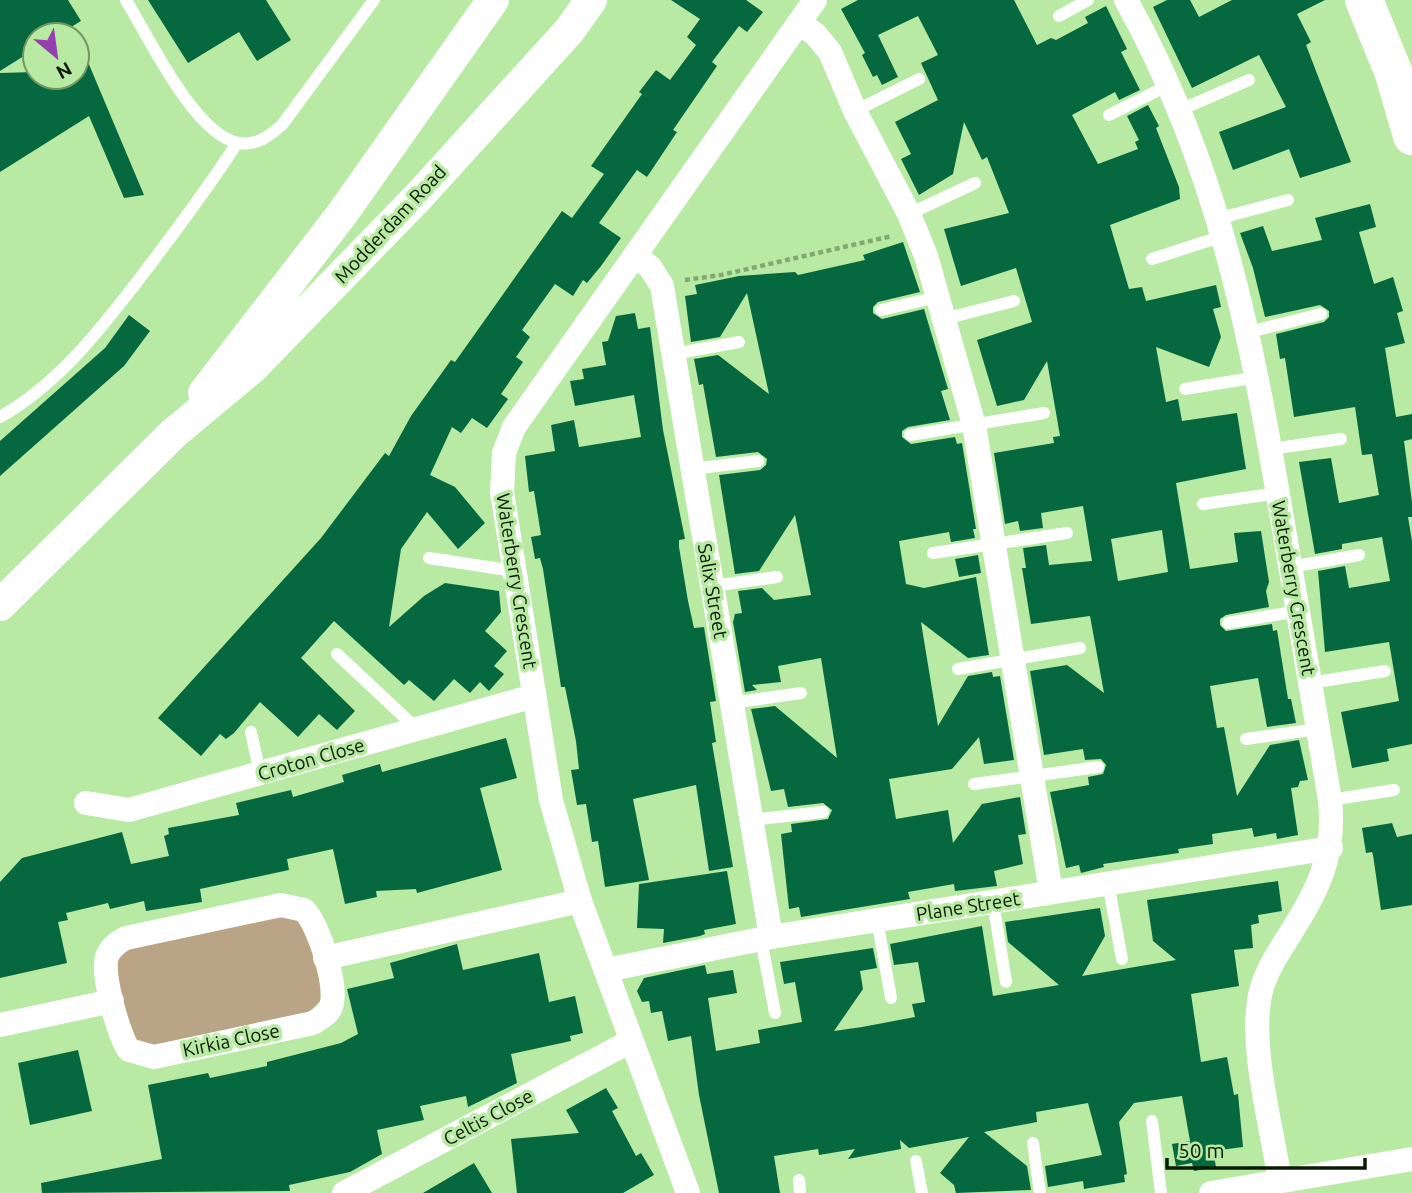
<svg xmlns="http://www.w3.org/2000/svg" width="1412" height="1193" font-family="Ubuntu,sans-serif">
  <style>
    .green { fill: #b9a485 }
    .building { fill: #05683e; fill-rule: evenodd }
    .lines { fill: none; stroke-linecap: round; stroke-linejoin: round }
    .path { stroke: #81a971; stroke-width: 4.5; stroke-dasharray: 5 3.5; stroke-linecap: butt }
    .service { stroke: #fff; stroke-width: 12 }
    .minor { stroke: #fff; stroke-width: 24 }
    .tertiary { stroke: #fff; stroke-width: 32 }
    .primary { stroke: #fff; stroke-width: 38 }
    .labels { text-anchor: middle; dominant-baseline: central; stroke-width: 7; stroke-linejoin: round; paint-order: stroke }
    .street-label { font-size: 19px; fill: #081a02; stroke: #b8eaa4 }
  </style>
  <rect width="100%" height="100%" fill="#b8eaa4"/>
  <polygon class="green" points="286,912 306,924 323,997 309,1013 149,1048 131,1039 115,965 127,946"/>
  <g class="building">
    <polygon points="0,0 68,0 81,21 58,35 35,35 35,49 0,71"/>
    <polygon points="148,0 266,0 291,40 257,61 239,32 188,63"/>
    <polygon points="671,0 746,0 763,12 747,32 739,26 712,62 717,66 673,130 677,132 647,177 637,170 599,223 621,238 601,266 587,283 583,280 573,296 555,284 522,330 530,337 516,357 523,362 501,394 508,399 487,428 472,418 461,433 452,427 430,475 455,487 485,523 458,549 427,512 401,549 389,627 424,596 445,583 499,591 501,612 485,631 507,651 494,666 504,674 489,691 480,682 470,693 454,679 434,701 409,680 404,685 334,621 301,658 355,711 337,730 319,714 298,737 260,702 234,733 226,739 220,734 201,756 158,718 321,538 385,453 389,456 411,416 451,360 455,362 562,211 572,218 604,174 591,166 642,94 639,92 656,70 670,80 696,45 687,37 700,19"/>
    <path d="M858,0H1014L1037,45L1051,38L1056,40L1088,23L1085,17L1106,6L1127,49L1121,52L1140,90L1119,100L1115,92L1072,115L1098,164L1138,149L1135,142L1139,140L1127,116L1148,105L1159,126L1156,128L1179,187L1180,199L1110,225L1129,289L1142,287L1146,301L1216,285L1221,307L1213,309L1221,337L1209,367L1156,347L1166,402L1178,399L1182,421L1237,413L1246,469L1176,483L1190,569L1238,562L1234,533L1261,531L1269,582L1266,591L1269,607L1226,615L1220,619V625L1226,631L1272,624L1273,631L1277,630L1288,699H1291L1296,723L1267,727L1258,678L1210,686L1217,728L1224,727L1237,796L1270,745L1299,740L1308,780L1300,781L1298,787L1291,788L1298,835L1277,839L1276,833L1254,837L1252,828L1212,834L1213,844L1178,849L1179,853L1103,864L1104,867L1081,873L1079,865L1066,868L1050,792L1089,785L1088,777L1103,774L1106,765L1101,759L1085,760L1083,749L1044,755L1030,671L1067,665L1104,693L1090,616L1031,624L1022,568H1026L1023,548L1046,545L1049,565L1092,561L1083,506L1041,513L1043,528L1020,531L1018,521L1005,524L994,453L1054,443L1053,437L1060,436L1047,361L1024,400L997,406L977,340L1032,322L1016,268L961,286L944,229L1009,213L987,157L982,160L964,122L953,174L919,195L901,159L911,154L895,122L938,100L921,63L938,55L918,16L878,35L898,77L882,85L877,75L873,77L862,55L865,53L841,9ZM1162,530L1168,572L1118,581L1111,539Z"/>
    <polygon points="1167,0 1190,0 1199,17 1232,0 1325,0 1297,14 1311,42 1306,45 1351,162 1300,178 1289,149 1233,170 1219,132 1286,107 1259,55 1192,88 1153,7"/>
    <polygon points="77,36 144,195 124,198 89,116 0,172 0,73 35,72 35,77 77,77"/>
    <polygon points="1370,204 1376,227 1359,232 1374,284 1393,277 1403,311 1397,313 1405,343 1385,348 1396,417 1412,414 1412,439 1404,441 1412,502 1412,517 1408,517 1412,541 1412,744 1387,749 1389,761 1352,768 1341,712 1399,701 1389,642 1325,652 1318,571 1345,566 1349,588 1390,581 1382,537 1342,544 1342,549 1315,554 1299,462 1331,458 1339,503 1379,495 1372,454 1362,455 1355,407 1294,417 1285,358 1280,359 1276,334 1324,322 1329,317 1329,311 1320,305 1265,317 1253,268 1240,233 1263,226 1272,251 1322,240 1315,218"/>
    <polygon points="903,242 920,292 878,302 873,307 873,313 882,319 924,309 948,389 941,391 950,420 908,427 902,431 902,437 911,444 955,437 957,444 962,443 976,529 973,529 975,538 951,542 949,532 899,541 906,584 924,588 976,577 989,655 968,658 921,622 938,726 968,676 992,672 993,677 1000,676 1014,760 984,764 979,737 952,769 889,779 896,819 948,810 953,843 982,804 1020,797 1026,834 1018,835 1023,864 994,871 997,886 955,891 954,884 908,892 910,899 801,917 799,907 789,909 781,834 792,832 791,824 828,819 832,810 823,803 788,807 784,789 771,791 751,709 775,706 837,758 821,658 778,666 781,682 752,685 757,690 745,692 733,622 735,614 742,613 738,591 762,588 774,600 811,595 795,515 759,571 735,574 719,475 760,470 766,465 767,459 758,452 716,457 703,384 699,385 694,359 718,355 769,394 747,293 720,337 691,342 685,296 697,294 695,285 739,276 795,272 798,275 865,260 863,255"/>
    <polygon points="635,313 638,329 650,327 663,430 685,539 679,540 679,547 688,601 694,628 704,627 716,701 710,702 716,742 712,743 733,867 709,871 696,785 633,799 649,880 605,887 598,841 592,842 586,804 577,805 571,770 579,769 576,741 565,687 561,687 543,569 540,558 535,559 531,537 541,535 534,491 529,492 525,456 555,451 551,425 574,420 579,447 641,437 634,395 575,406 570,381 584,379 582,369 606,365 602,342 608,341 616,316"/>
    <polygon points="129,315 150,331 124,366 0,476 0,441 105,348"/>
    <polygon points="978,555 981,573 959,577 955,559"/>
    <polygon points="506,738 517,778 480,788 502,870 417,893 416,889 376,891 377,897 345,904 333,849 287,859 289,870 200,889 202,902 146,911 144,901 110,909 108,903 66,913 68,920 58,922 67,963 0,978 0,882 22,858 122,832 131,864 169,856 164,836 169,834 168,828 239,815 236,803 291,790 293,797 344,782 342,775 380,764 382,772"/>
    <polygon points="1392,823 1397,837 1412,834 1412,905 1381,910 1373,855 1372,852 1366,853 1362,828"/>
    <polygon points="727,871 736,924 704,930 705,934 700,936 663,943 664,929 637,928 639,884"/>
    <polygon points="1278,881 1282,911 1258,915 1259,923 1251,925 1253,948 1234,950 1239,986 1191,994 1201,1062 1227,1057 1234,1095 1238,1094 1243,1147 1213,1151 1216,1167 1194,1171 1192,1163 1176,1166 1172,1144 1190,1141 1182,1096 1134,1103 1119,1122 1127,1174 1124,1175 1125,1182 1084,1189 1083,1181 1048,1187 1045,1166 1102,1155 1088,1103 1036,1112 1037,1122 984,1132 1027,1166 1031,1190 956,1193 954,1185 940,1173 969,1137 909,1148 900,1140 901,1149 848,1159 855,1149 819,1155 818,1149 774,1156 780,1193 719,1193 699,1095 691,1036 668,1041 662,1011 651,1013 649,1001 642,1002 637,991 644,978 705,965 707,974 733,970 737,993 708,998 716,1051 760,1043 758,1030 802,1022 795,982 784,984 780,962 873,948 877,968 860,971 863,989 834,1031 862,1027 915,1017 912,1004 925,1002 918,962 894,965 890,944 982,926 993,996 1059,985 1008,942 1005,922 1100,908 1105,936 1082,976 1176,960 1153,941 1147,900"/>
    <polygon points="457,944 463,970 539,953 549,1002 575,996 583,1033 570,1036 571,1041 511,1054 517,1083 468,1107 466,1096 420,1106 424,1120 377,1130 382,1154 350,1172 289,1185 290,1191 42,1193 41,1183 162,1159 148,1085 208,1073 210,1078 267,1066 267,1062 341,1043 358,1034 347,989 394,978 390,963"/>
    <polygon points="78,1050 92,1111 30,1125 18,1063"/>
    <polygon points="606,1088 618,1108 612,1111 636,1156 641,1153 654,1175 623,1193 517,1193 511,1139 579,1133 566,1110"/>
    <polygon points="474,1163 492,1193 423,1193"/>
  </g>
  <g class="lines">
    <polyline class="path" points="685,280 721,275 892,236"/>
    <g class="service">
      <path d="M126,0C148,36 195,136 239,143C257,146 269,136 282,125L374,0"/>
      <polyline points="1059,16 1088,0"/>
      <polyline points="1180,110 1249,80"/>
      <polyline points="855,111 919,79"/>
      <polyline points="1109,115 1169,85"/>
      <polyline points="909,214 975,183"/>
      <polyline points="1217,219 1288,200"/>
      <polyline points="1152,259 1223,236"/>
      <polyline points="881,310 938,297"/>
      <polyline points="944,319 1014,301"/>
      <polyline points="1249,332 1321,314"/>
      <polyline points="673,354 739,342"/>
      <polyline points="1185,389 1258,377"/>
      <path d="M0,417C64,381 109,318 153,261C182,222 211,184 237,143"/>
      <polyline points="910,435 1044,413"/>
      <polyline points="1270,449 1341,439"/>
      <polyline points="692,469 758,461"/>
      <polyline points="1203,504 1278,493"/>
      <polyline points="933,553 1067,533"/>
      <polyline points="429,558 514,571"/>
      <polyline points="1290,567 1359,555"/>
      <polyline points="712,586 777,577"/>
      <polyline points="1228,623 1298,611"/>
      <polyline points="337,654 417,729"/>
      <polyline points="958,669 1080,648"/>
      <polyline points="1310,683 1385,671"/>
      <polyline points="732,703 801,693"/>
      <polyline points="251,732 260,773"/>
      <polyline points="1246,739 1318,729"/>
      <polyline points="974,784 1098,767"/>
      <polyline points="1330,800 1394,790"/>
      <polyline points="751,820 823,812"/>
      <polyline points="1108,883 1122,959"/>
      <polyline points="993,902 1006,982"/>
      <polyline points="877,920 891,998"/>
      <polyline points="761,939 775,1013"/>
      <polyline points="1152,1121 1161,1193"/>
      <polyline points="1033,1143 1040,1193"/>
      <polyline points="916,1161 922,1193"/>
      <polyline points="799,1180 800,1193"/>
    </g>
    <g class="minor">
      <path d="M1126,0C1218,165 1251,334 1282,518C1298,612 1314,706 1330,800C1336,858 1317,891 1287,939C1275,958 1262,978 1259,1001C1251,1052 1272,1129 1280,1181"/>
      <polyline points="799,23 815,34 830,52 855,111 909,214 926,256 974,425 1051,892"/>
      <polyline points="635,256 650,267 662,286 771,937"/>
      <polyline points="86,803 129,810 534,696"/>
      <path d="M281,905L304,910C319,925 340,990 330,1009C326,1016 319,1019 313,1023L154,1057L129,1050C119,1036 101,973 107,957C110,948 118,942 126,938Z"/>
      <polyline points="325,958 580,901"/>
      <polyline points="606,970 771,937 1331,848"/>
      <polyline points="0,1025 112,1001"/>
      <polyline points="344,1193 631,1041"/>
      <polyline points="688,1193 580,901 551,800 502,492 504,453 514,427 815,0"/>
      <polyline points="1211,1193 1412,1159"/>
    </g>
    <g class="tertiary">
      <polyline points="204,393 342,214 493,0"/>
      <polyline points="0,605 174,433 252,368 419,196 569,31 591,0"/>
    </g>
    <polyline class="primary" points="1364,0 1393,71 1412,136"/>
  </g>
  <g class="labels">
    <g class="street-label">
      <text transform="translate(390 224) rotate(-47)">Modderdam Road</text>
      <text transform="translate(517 581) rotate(81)">Waterberry Crescent</text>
      <text transform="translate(1294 588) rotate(80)">Waterberry Crescent</text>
      <text transform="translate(713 591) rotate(80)">Salix Street</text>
      <text transform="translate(311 759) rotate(-16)">Croton Close</text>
      <text transform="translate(968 906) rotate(-9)">Plane Street</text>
      <text transform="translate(231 1040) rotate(-12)">Kirkia Close</text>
      <text transform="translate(488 1117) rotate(-28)">Celtis Close</text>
    </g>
  </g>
  <g transform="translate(56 56) rotate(151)"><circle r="33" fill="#b8eaa4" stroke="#729763" stroke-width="2"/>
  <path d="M0-5L12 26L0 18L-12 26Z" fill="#9440af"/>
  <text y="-10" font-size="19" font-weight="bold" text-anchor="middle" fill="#081a02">N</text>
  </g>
  <path d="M1167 1158v10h198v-10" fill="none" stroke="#081a02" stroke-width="3.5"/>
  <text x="1178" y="1158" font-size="21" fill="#081a02" stroke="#b8eaa4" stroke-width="5" paint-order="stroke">50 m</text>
</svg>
